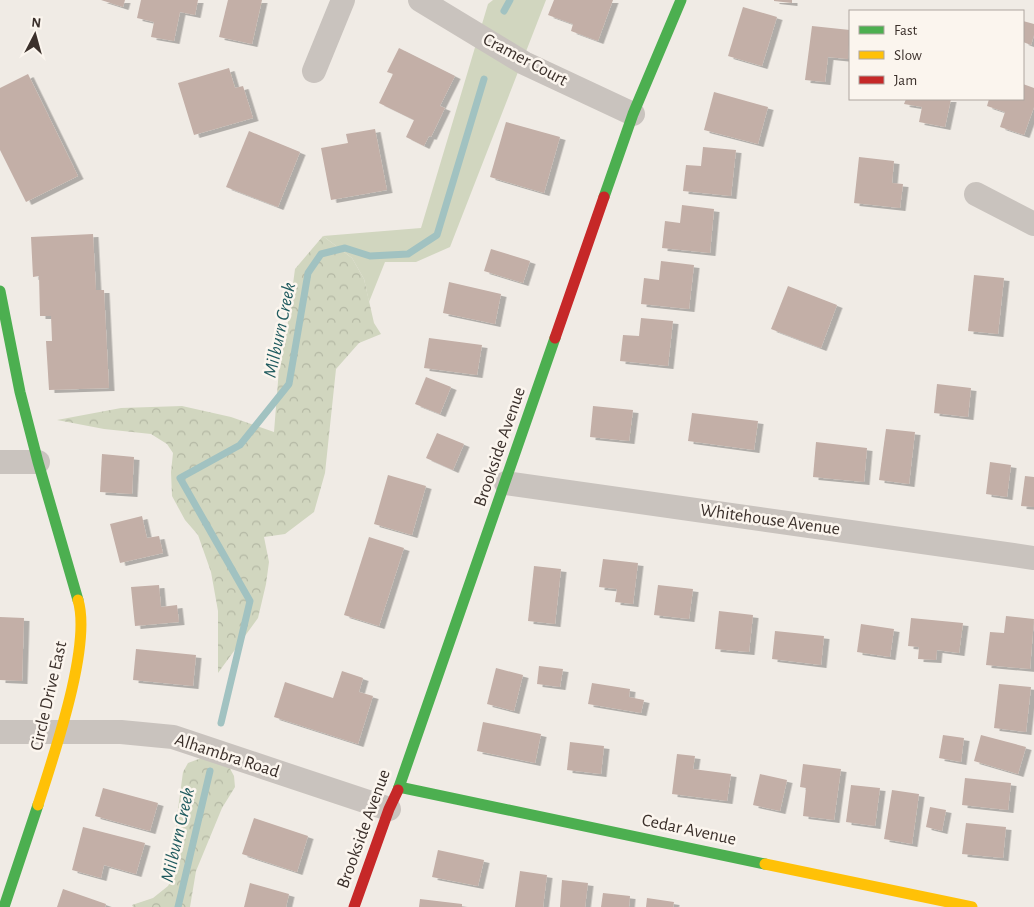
<svg xmlns="http://www.w3.org/2000/svg" width="1034" height="907" font-family="'Alegreya Sans',sans-serif">
  <style>
    .grass { fill: #d1d6bf }
    .forest { fill: url(#forest-crowns) }
    .lines { fill: none; stroke-linecap: round; stroke-linejoin: round }
    .stream { stroke: #a1c2c1; stroke-width: 7 }
    .building { fill: #c3afa7; filter: url(#shadow) }
    .street { stroke: #c9c3be; stroke-width: 24 }
    .fast { stroke: #4caf50; stroke-width: 11 }
    .slow { stroke: #ffc107; stroke-width: 11 }
    .jam { stroke: #c62828; stroke-width: 11 }
    .labels { text-anchor: middle; dominant-baseline: central; stroke-width: 5; stroke-linejoin: round; paint-order: stroke }
    .street-label { font-size: 18px; fill: #3b302b; stroke: #fbf5ee }
    .water-label { font-size: 19px; font-style: italic; fill: #1f5a5e; stroke: #fbf5ee }
  </style>
  <defs>
    <pattern id="forest-crowns" width="20" height="18" patternUnits="userSpaceOnUse" patternTransform="scale(1.25)"><rect width="20" height="18" fill="#d1d6bf"/><path d="M2 6a3 3 0 1 1 6 0M12 15a3 3 0 1 1 6 0" fill="none" stroke="#b4b8a4"/></pattern>
    <filter id="shadow"><feDropShadow dx="5.5" dy="3" stdDeviation="0" flood-color="#0004"/></filter>
  </defs>
  <rect width="100%" height="100%" fill="#f0ebe5"/>
  <polygon class="grass" points="493,0 546,0 450,247 416,262 385,262 369,302 364,279 352,258 323,236 421,228 488,4"/>
  <g class="forest">
    <polygon points="323,236 352,258 364,279 374,323 381,334 359,343 336,369 325,473 314,512 285,534 264,537 269,562 266,584 258,618 218,673 218,611 211,572 198,535 185,520 172,496 171,472 173,453 167,444 151,434 104,429 57,420 121,408 182,406 231,417 274,432 279,369 287,329 295,269"/>
    <polygon points="204,757 227,763 234,776 235,787 222,808 196,871 190,907 133,907 132,905 153,898 168,886 179,865 176,824 183,772 188,763"/>
  </g>
  <g class="lines">
    <g class="stream">
      <polyline points="504,11 510,0"/>
      <polyline points="221,723 250,601 180,478 240,445 289,384 308,273 321,254 345,248 370,256 408,254 437,235 484,79"/>
      <polyline points="178,907 210,771"/>
    </g>
  </g>
  <g class="building">
    <polygon points="101,0 125,0 123,7"/>
    <polygon points="141,0 198,0 195,15 180,12 174,41 151,37 154,22 137,18"/>
    <polygon points="228,0 262,0 252,44 219,37"/>
    <polygon points="554,0 613,0 598,41 571,31 573,24 548,15"/>
    <polygon points="774,0 792,0 792,3 774,1"/>
    <polygon points="743,7 777,17 762,66 728,56"/>
    <polygon points="1023,21 1034,24 1034,35 1031,45 1023,42"/>
    <polygon points="812,26 850,30 848,59 828,57 825,82 805,80"/>
    <polygon points="399,48 455,76 440,106 445,108 431,137 429,136 424,146 406,137 414,120 379,103 393,74 387,72"/>
    <polygon points="229,68 235,88 243,86 253,118 194,135 178,83"/>
    <polygon points="28,74 78,176 26,202 0,150 0,88"/>
    <polygon points="1023,84 1034,88 1034,107 1024,135 1000,127 1005,112 987,106 989,99 1023,99"/>
    <polygon points="714,92 768,107 758,144 704,130"/>
    <polygon points="906,99 951,99 945,127 919,122 922,107 904,104"/>
    <polygon points="506,122 560,137 544,193 490,177"/>
    <polygon points="375,129 387,190 331,200 321,148 348,143 346,134"/>
    <polygon points="249,131 300,152 278,207 226,187"/>
    <polygon points="703,147 736,150 731,196 683,191 686,165 701,166"/>
    <polygon points="859,157 894,161 892,183 903,184 900,208 854,203"/>
    <polygon points="682,205 714,209 710,253 662,248 665,221 680,223"/>
    <polygon points="93,234 96,290 104,290 109,388 49,390 46,341 52,341 51,316 40,316 39,276 33,277 31,237"/>
    <polygon points="491,249 530,261 523,283 484,271"/>
    <polygon points="661,261 694,265 689,309 641,304 644,278 659,280"/>
    <polygon points="974,275 1004,278 998,334 968,331"/>
    <polygon points="449,282 501,294 495,324 443,313"/>
    <polygon points="788,286 837,305 821,348 771,329"/>
    <polygon points="641,318 673,321 668,366 620,361 623,335 639,336"/>
    <polygon points="429,338 482,345 477,375 424,368"/>
    <polygon points="426,377 451,387 440,414 415,404"/>
    <polygon points="937,384 971,388 968,417 934,413"/>
    <polygon points="593,406 633,410 629,441 590,437"/>
    <polygon points="692,413 758,421 754,450 688,441"/>
    <polygon points="886,429 915,432 909,484 879,480"/>
    <polygon points="437,433 464,444 453,470 426,458"/>
    <polygon points="816,442 867,448 864,482 813,477"/>
    <polygon points="102,454 134,457 132,494 100,492"/>
    <polygon points="990,462 1011,465 1007,497 986,494"/>
    <polygon points="388,475 426,486 412,535 374,524"/>
    <polygon points="1025,476 1034,477 1034,507 1021,506"/>
    <polygon points="142,516 147,538 159,536 163,553 120,563 110,524"/>
    <polygon points="369,537 404,548 379,626 344,615"/>
    <polygon points="603,559 638,563 633,604 615,602 617,589 599,587"/>
    <polygon points="534,566 561,569 555,624 528,621"/>
    <polygon points="159,585 161,607 177,605 179,622 135,626 131,587"/>
    <polygon points="658,585 693,589 689,619 654,615"/>
    <polygon points="719,611 753,615 749,652 715,649"/>
    <polygon points="1006,616 1034,619 1030,669 986,665 990,632 1004,633"/>
    <polygon points="0,617 24,618 22,681 0,680"/>
    <polygon points="911,618 963,623 959,653 937,650 936,660 918,659 919,647 908,646"/>
    <polygon points="861,624 894,629 890,657 857,652"/>
    <polygon points="775,631 824,636 821,665 772,659"/>
    <polygon points="136,649 196,655 193,686 133,680"/>
    <polygon points="539,666 563,669 560,687 537,684"/>
    <polygon points="496,668 523,675 514,711 487,704"/>
    <polygon points="342,671 363,678 359,692 373,696 358,744 274,717 285,682 333,698"/>
    <polygon points="592,683 630,689 629,697 644,700 641,713 588,704"/>
    <polygon points="999,684 1031,687 1026,732 994,728"/>
    <polygon points="483,722 541,734 535,763 477,751"/>
    <polygon points="943,735 964,738 961,762 939,758"/>
    <polygon points="981,735 1026,747 1018,774 974,761"/>
    <polygon points="570,742 604,746 601,774 567,770"/>
    <polygon points="677,754 695,756 693,769 731,774 727,801 672,794"/>
    <polygon points="803,764 841,769 834,820 803,816 806,788 800,787"/>
    <polygon points="760,774 787,780 780,811 753,805"/>
    <polygon points="965,778 1011,783 1008,810 962,805"/>
    <polygon points="851,785 880,788 875,826 846,822"/>
    <polygon points="103,788 158,803 150,831 95,816"/>
    <polygon points="892,790 919,794 912,844 884,839"/>
    <polygon points="930,807 946,810 942,831 926,827"/>
    <polygon points="254,818 308,836 297,872 242,854"/>
    <polygon points="966,823 1006,827 1003,858 962,854"/>
    <polygon points="83,827 145,843 136,874 104,865 101,878 72,870"/>
    <polygon points="438,850 484,860 478,886 432,877"/>
    <polygon points="520,871 547,875 543,907 515,907"/>
    <polygon points="562,880 588,883 585,907 560,907"/>
    <polygon points="250,883 289,894 286,907 244,907"/>
    <polygon points="63,889 106,904 105,907 57,907"/>
    <polygon points="603,893 630,896 629,907 601,907"/>
    <polygon points="647,898 674,902 673,907 646,907"/>
    <polygon points="420,899 462,904 462,907 419,907"/>
  </g>
  <g class="lines">
    <g class="street">
      <polyline points="420,0 524,63 633,114"/>
      <polyline points="314,71 343,0"/>
      <polyline points="976,194 1034,224"/>
      <polyline points="0,462 38,462"/>
      <polyline points="506,483 1034,558"/>
      <polyline points="0,732 121,732 173,737 389,809"/>
    </g>
    <g class="fast">
      <polyline points="604,197 633,114 681,0"/>
      <polyline points="0,291 20,392 38,462 78,600"/>
      <polyline points="399,787 765,864"/>
      <polyline points="398,790 555,338"/>
      <polyline points="4,907 38,805"/>
    </g>
    <g class="slow">
      <path d="M38,805C53,757 92,646 78,600"/>
      <polyline points="765,864 972,907"/>
    </g>
    <g class="jam">
      <polyline points="555,338 604,197"/>
      <polyline points="354,907 389,809 398,790"/>
    </g>
  </g>
  <g class="labels">
    <g class="street-label">
      <text transform="translate(525 60) rotate(28)">Cramer Court</text>
      <text transform="translate(500 447) rotate(-71)">Brookside Avenue</text>
      <text transform="translate(770 520) rotate(8)">Whitehouse Avenue</text>
      <text transform="translate(49 696) rotate(-77)">Circle Drive East</text>
      <text transform="translate(227 756) rotate(18)">Alhambra Road</text>
      <text transform="translate(364 829) rotate(-70)">Brookside Avenue</text>
      <text transform="translate(689 830) rotate(12)">Cedar Avenue</text>
    </g>
    <g class="water-label">
      <text transform="translate(280 330) rotate(-78)">Milburn Creek</text>
      <text transform="translate(178 835) rotate(-77)">Milburn Creek</text>
    </g>
  </g>
  <rect x="849" y="10" width="175" height="90" fill="#fbf5ee" stroke="#aea6a0"/>
  <rect x="859" y="26" width="25" height="8" fill="#4caf50" stroke="#aea6a0"/>
  <text x="894" y="35" font-size="15" fill="#3b302b">Fast</text>
  <rect x="859" y="51" width="25" height="8" fill="#ffc107" stroke="#aea6a0"/>
  <text x="894" y="60" font-size="15" fill="#3b302b">Slow</text>
  <rect x="859" y="76" width="25" height="8" fill="#c62828" stroke="#aea6a0"/>
  <text x="894" y="85" font-size="15" fill="#3b302b">Jam</text>
  <g transform="translate(35 35) rotate(6)" stroke="#fbf5ee" stroke-width="4" paint-order="stroke">
  <path d="M0-4L9 19L0 12L-9 19Z" fill="#3b302b"/>
  <text y="-8" font-size="14" font-weight="bold" text-anchor="middle" fill="#3b302b">N</text>
  </g>
</svg>
